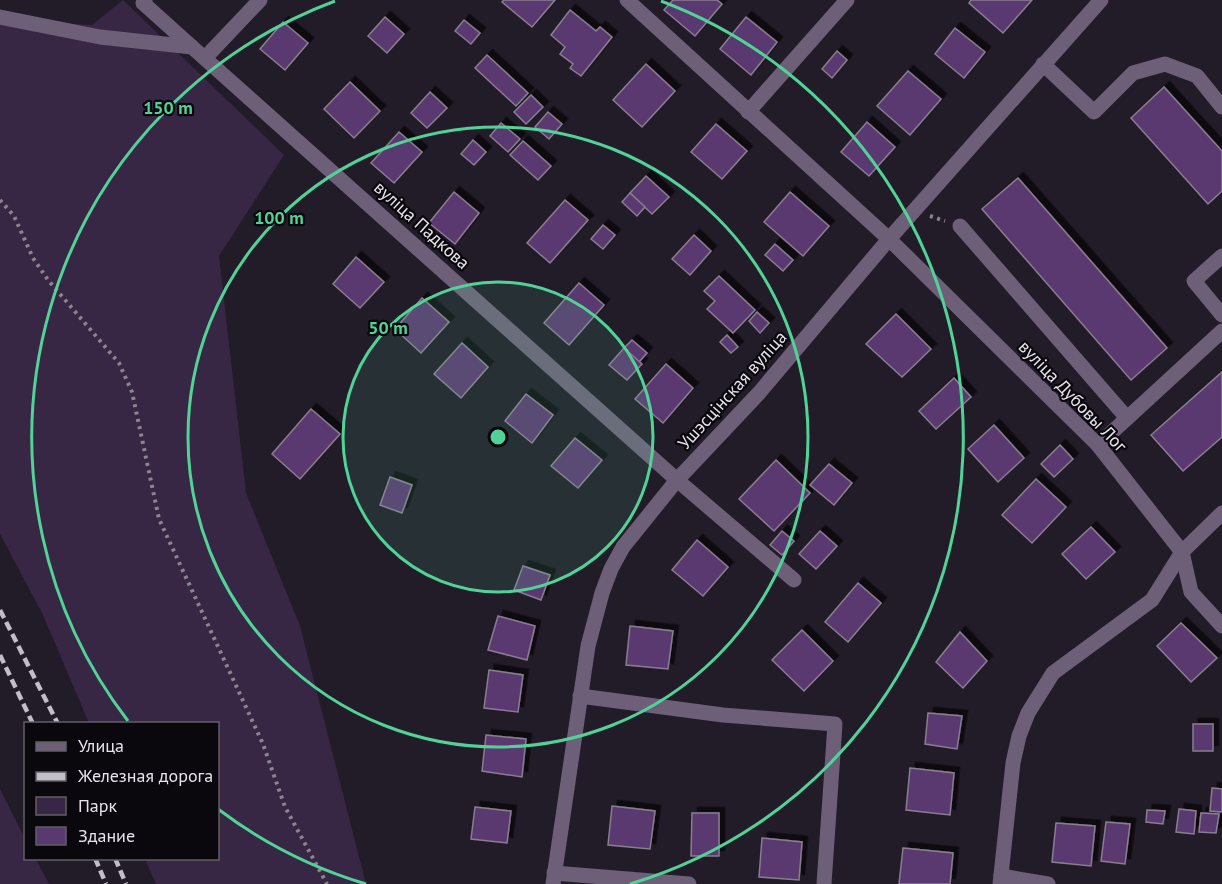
<svg xmlns="http://www.w3.org/2000/svg" width="1222" height="884" font-family="'PT Sans',sans-serif">
  <style>
    .green { fill: #382645 }
    .building { fill: #5a3870; stroke: #887e8f; stroke-width: 1.5; filter: url(#shadow) }
    .lines { fill: none; stroke-linecap: round; stroke-linejoin: round }
    .path { stroke: #8b8590; stroke-width: 4; stroke-dasharray: 3 4.5; stroke-linecap: butt }
    .minor { stroke: #6e5f79; stroke-width: 15 }
    .rail { stroke: #c2bdc6; stroke-width: 4.5; stroke-dasharray: 9 4.5; stroke-linecap: butt }
    .ring { fill: none; stroke: #51d398; stroke-width: 3 }
    .labels { text-anchor: middle; dominant-baseline: central; stroke-width: 4.5; stroke-linejoin: round; paint-order: stroke }
    .street-label { font-size: 18px; fill: #e7e2eb; stroke: #0a070d }
    .centre { fill: #51d398; stroke: #0a070d; stroke-width: 3 }
    .ring-label { font-size: 18px; text-anchor: middle; font-weight: bold; fill: #51d398; stroke: #0a070d; stroke-width: 4.5; stroke-linejoin: round; paint-order: stroke }
  </style>
  <defs>
    <filter id="shadow"><feDropShadow dx="5.5" dy="-5.5" stdDeviation="0" flood-color="#0009"/></filter>
  </defs>
  <rect width="100%" height="100%" fill="#221b28"/>
  <g class="green">
    <polygon points="123,0 284,155 219,256 246,493 300,626 366,884 156,884 145,859 218,858 218,724 89,723 43,615 0,534 0,14 39,22 92,25"/>
    <polygon points="0,789 25,839 26,858 36,859 49,884 0,884"/>
  </g>
  <g class="building">
    <polygon points="504,0 555,0 532,27 502,2"/>
    <polygon points="673,0 717,0 722,4 695,36 664,10"/>
    <polygon points="971,0 1032,0 1003,33 969,3"/>
    <polygon points="570,10 596,31 600,27 612,37 581,76 570,68 573,64 560,54 565,47 551,35"/>
    <polygon points="385,17 404,34 387,53 368,36"/>
    <polygon points="746,17 777,42 751,75 720,49"/>
    <polygon points="464,20 480,33 471,44 455,31"/>
    <polygon points="283,22 308,43 285,70 260,49"/>
    <polygon points="955,28 985,52 964,78 935,54"/>
    <polygon points="837,51 847,60 832,78 822,69"/>
    <polygon points="487,55 528,93 516,106 475,68"/>
    <polygon points="646,64 675,91 642,127 613,100"/>
    <polygon points="908,71 941,99 910,135 877,106"/>
    <polygon points="350,82 380,111 354,138 324,109"/>
    <polygon points="1164,87 1222,151 1222,191 1208,204 1131,118"/>
    <polygon points="430,92 447,108 427,128 411,113"/>
    <polygon points="531,95 543,107 526,124 514,112"/>
    <polygon points="548,112 562,124 549,139 535,127"/>
    <polygon points="867,122 895,147 869,176 841,152"/>
    <polygon points="501,123 520,139 508,152 490,136"/>
    <polygon points="716,124 747,151 722,179 691,152"/>
    <polygon points="399,132 422,152 394,183 371,163"/>
    <polygon points="473,140 486,152 474,165 461,154"/>
    <polygon points="523,141 551,166 538,180 510,155"/>
    <polygon points="646,176 669,197 652,214 630,193"/>
    <polygon points="1018,178 1167,348 1131,380 982,209"/>
    <polygon points="454,192 479,213 455,244 429,223"/>
    <polygon points="790,192 829,226 803,256 764,222"/>
    <polygon points="630,193 645,207 637,216 622,202"/>
    <polygon points="565,200 588,220 550,263 527,243"/>
    <polygon points="603,225 615,235 603,249 591,239"/>
    <polygon points="694,235 711,251 690,275 672,259"/>
    <polygon points="775,244 793,260 783,271 765,255"/>
    <polygon points="356,257 384,282 360,308 333,284"/>
    <polygon points="719,276 755,310 733,333 707,309 715,301 704,291"/>
    <polygon points="579,283 604,305 569,345 544,323"/>
    <polygon points="422,298 449,322 421,353 395,329"/>
    <polygon points="757,312 769,323 760,333 749,321"/>
    <polygon points="896,314 931,349 902,377 866,344"/>
    <polygon points="727,335 738,347 731,353 720,342"/>
    <polygon points="632,340 647,353 639,362 624,348"/>
    <polygon points="462,343 488,367 461,398 434,374"/>
    <polygon points="624,348 642,364 627,380 609,365"/>
    <polygon points="666,364 693,388 663,423 635,399"/>
    <polygon points="1222,372 1222,437 1183,471 1151,435"/>
    <polygon points="954,378 971,397 936,429 919,411"/>
    <polygon points="526,394 553,415 532,443 505,421"/>
    <polygon points="311,409 340,434 300,479 272,454"/>
    <polygon points="994,425 1024,458 998,482 968,449"/>
    <polygon points="575,438 602,460 578,488 551,466"/>
    <polygon points="1060,445 1073,459 1054,477 1041,464"/>
    <polygon points="776,460 810,493 774,531 739,499"/>
    <polygon points="829,464 852,483 834,505 810,485"/>
    <polygon points="390,477 412,485 402,513 380,505"/>
    <polygon points="1036,479 1066,507 1032,543 1002,515"/>
    <polygon points="1091,527 1115,552 1086,579 1062,554"/>
    <polygon points="782,531 794,541 782,555 770,545"/>
    <polygon points="820,531 837,546 816,569 799,554"/>
    <polygon points="697,540 728,567 703,596 672,570"/>
    <polygon points="523,566 550,575 541,600 514,590"/>
    <polygon points="858,583 881,603 848,642 825,622"/>
    <polygon points="498,616 535,626 527,660 488,650"/>
    <polygon points="1181,623 1217,658 1191,682 1157,646"/>
    <polygon points="630,626 673,631 668,669 626,665"/>
    <polygon points="802,630 833,661 804,691 772,660"/>
    <polygon points="960,632 987,661 963,688 936,662"/>
    <polygon points="489,670 523,675 518,712 484,708"/>
    <polygon points="928,713 962,716 957,749 925,744"/>
    <rect x="1193" y="724" width="20" height="27"/>
    <polygon points="486,735 526,739 522,777 482,771"/>
    <polygon points="910,768 954,773 950,815 906,810"/>
    <polygon points="1212,788 1222,789 1222,812 1210,811"/>
    <polygon points="612,806 655,811 650,849 608,845"/>
    <polygon points="475,807 511,811 507,843 471,839"/>
    <polygon points="1179,809 1196,811 1194,834 1176,832"/>
    <polygon points="1147,810 1165,811 1163,824 1146,822"/>
    <polygon points="692,813 719,813 719,856 691,856"/>
    <polygon points="1201,813 1219,814 1216,833 1199,832"/>
    <polygon points="1106,822 1130,824 1125,864 1101,861"/>
    <polygon points="1056,823 1095,826 1091,866 1052,862"/>
    <polygon points="762,838 802,842 799,880 759,877"/>
    <polygon points="903,848 953,853 950,884 899,884"/>
  </g>
  <g class="lines">
    <g class="path">
      <polyline points="0,200 14,216 33,258 48,280 119,363 132,392 159,519 263,744 285,807 327,884"/>
      <polyline points="930,216 945,221"/>
    </g>
    <g class="minor">
      <polyline points="145,0 143,3 192,47 677,480 794,580"/>
      <polyline points="627,0 889,239 1098,445 1182,552 1191,592 1222,626"/>
      <polyline points="0,17 100,37 192,47"/>
      <polyline points="205,58 260,0"/>
      <polyline points="1043,64 1094,112 1133,73 1165,64 1197,76 1222,107"/>
      <polyline points="748,112 847,0"/>
      <polyline points="960,226 1127,418"/>
      <polyline points="1222,256 1194,281 1222,315"/>
      <polyline points="1098,445 1222,331"/>
      <polyline points="580,696 723,715 835,724 824,884"/>
      <polyline points="554,873 689,884"/>
      <polyline points="1001,876 1048,884"/>
      <polyline points="553,884 588,646 602,593 611,569 623,547 677,480 759,393 889,239 1101,0"/>
      <polyline points="1000,884 1013,763 1019,736 1028,713 1053,673 1152,600 1182,552 1222,513"/>
    </g>
    <g class="rail">
      <polyline points="0,610 58,724"/>
      <polyline points="0,655 33,724"/>
      <polyline points="95,858 106,884"/>
      <polyline points="115,858 126,884"/>
    </g>
  </g>
  <circle cx="498" cy="437" r="155" fill="#51d398" fill-opacity=".12"/>
  <g class="ring">
    <circle cx="498" cy="437" r="155"/>
    <circle cx="498" cy="437" r="310"/>
    <path d="M366 884A466 466 0 0 1 218 809M128 721A466 466 0 0 1 335 1M661 1A466 466 0 0 1 630 884"/>
  </g>
  <g class="labels">
    <g class="street-label">
      <text transform="translate(422 225) rotate(42)">вуліца Падкова</text>
      <text transform="translate(732 390) rotate(-48)">Ушэсцінская вуліца</text>
      <text transform="translate(1073 396) rotate(46)">вуліца Дубовы Лог</text>
    </g>
  </g>
  <circle cx="498" cy="437" r="9" class="centre"/>
  <g class="ring-label">
    <text x="168" y="114">150 m</text>
    <text x="279" y="224">100 m</text>
    <text x="388" y="334">50 m</text>
  </g>
  <rect x="24" y="722" width="195" height="138" fill="#0a070d" stroke="#625f66" stroke-width="1.5"/>
  <rect x="36" y="742" width="30" height="9" fill="#6e5f79" stroke="#625f66" stroke-width="1.5"/>
  <text x="78" y="752" font-size="18" fill="#e7e2eb">Улица</text>
  <rect x="36" y="772" width="30" height="9" fill="#c2bdc6" stroke="#625f66" stroke-width="1.5"/>
  <text x="78" y="782" font-size="18" fill="#e7e2eb">Железная дорога</text>
  <rect x="36" y="797" width="30" height="18" fill="#382645" stroke="#625f66" stroke-width="1.5"/>
  <text x="78" y="812" font-size="18" fill="#e7e2eb">Парк</text>
  <rect x="36" y="827" width="30" height="18" fill="#5a3870" stroke="#625f66" stroke-width="1.5"/>
  <text x="78" y="842" font-size="18" fill="#e7e2eb">Здание</text>
</svg>
